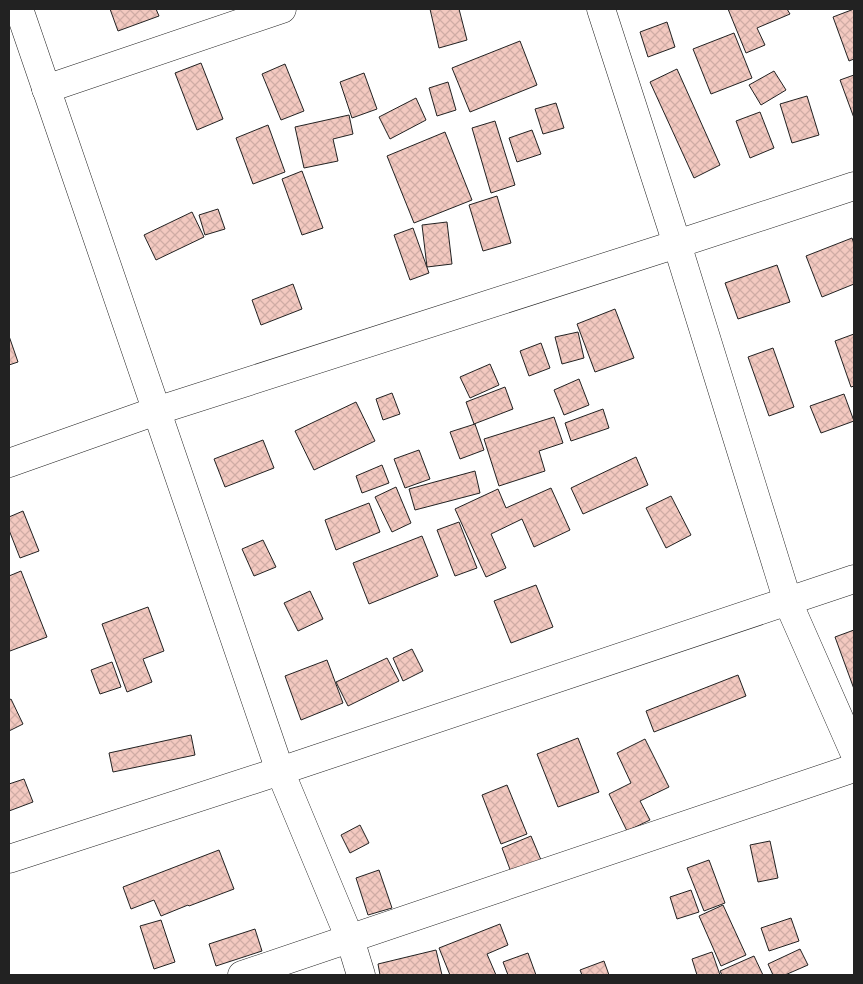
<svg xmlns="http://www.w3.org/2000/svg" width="863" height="984" font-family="Ubuntu,sans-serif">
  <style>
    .building { fill: url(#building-cross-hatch); stroke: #222 }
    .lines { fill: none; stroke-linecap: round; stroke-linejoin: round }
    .minor-casing { stroke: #222; stroke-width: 29 }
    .minor { stroke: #fff; stroke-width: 28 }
  </style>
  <defs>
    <pattern id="building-cross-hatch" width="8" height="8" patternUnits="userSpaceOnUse" patternTransform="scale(1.25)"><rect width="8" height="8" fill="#f3c9c0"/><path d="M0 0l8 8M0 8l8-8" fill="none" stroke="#d0aca5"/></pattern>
  </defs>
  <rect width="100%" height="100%" fill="#fff"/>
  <g class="building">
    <polygon points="110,9 156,9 159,16 118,31"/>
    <polygon points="430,9 459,9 467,40 439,48"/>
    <polygon points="728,9 787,9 790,14 757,28 765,45 746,53"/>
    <polygon points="854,9 854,59 849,61 833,17"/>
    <polygon points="667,22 675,47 648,57 640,32"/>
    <polygon points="734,33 752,78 711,94 693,49"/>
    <polygon points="520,41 537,85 470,112 452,68"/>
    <polygon points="201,63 223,119 197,130 175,73"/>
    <polygon points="285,64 304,111 281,120 262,74"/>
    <polygon points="677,69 720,165 694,178 650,82"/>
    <polygon points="774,71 786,90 761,105 749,85"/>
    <polygon points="364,73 377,109 352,118 340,82"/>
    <polygon points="854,75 854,118 840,80"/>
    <polygon points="448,82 456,110 437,116 429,88"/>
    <polygon points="807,96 819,135 792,143 780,104"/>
    <polygon points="416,98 426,120 390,139 379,117"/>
    <polygon points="556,103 564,128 543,134 535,109"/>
    <polygon points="760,112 774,148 750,158 736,121"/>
    <polygon points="349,115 353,134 333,139 338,161 304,168 295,127"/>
    <polygon points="495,121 515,185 491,193 472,128"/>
    <polygon points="268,125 285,172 253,184 236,138"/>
    <polygon points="532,130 541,154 517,162 509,138"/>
    <polygon points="445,132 472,200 414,223 387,156"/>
    <polygon points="302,171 323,228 302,235 282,179"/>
    <polygon points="497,196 511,243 483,251 469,205"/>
    <polygon points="218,209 225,229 205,235 199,215"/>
    <polygon points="192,212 204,237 156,260 144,235"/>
    <polygon points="447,222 452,264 427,267 422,225"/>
    <polygon points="413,228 429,273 410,280 394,235"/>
    <polygon points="852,238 854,244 854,284 822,297 806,256"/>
    <polygon points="777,265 790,302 738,319 725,283"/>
    <polygon points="293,284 302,309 261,325 252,300"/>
    <polygon points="615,309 634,358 595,372 577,324"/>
    <polygon points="578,332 584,358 562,364 555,337"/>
    <polygon points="854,334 854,386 851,387 835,341"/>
    <polygon points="9,336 18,362 9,365"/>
    <polygon points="541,343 550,368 529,376 520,351"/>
    <polygon points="773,348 794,407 769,416 748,357"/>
    <polygon points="490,364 499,385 470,398 460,377"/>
    <polygon points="579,379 589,405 564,415 554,390"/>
    <polygon points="505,387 513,409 474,424 466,402"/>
    <polygon points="392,393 400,414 383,420 376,399"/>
    <polygon points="844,394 854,421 821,433 810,406"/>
    <polygon points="356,402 375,441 314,470 295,431"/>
    <polygon points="603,409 609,428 571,441 565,423"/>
    <polygon points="554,417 563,443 539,451 545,471 499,486 484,439"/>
    <polygon points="475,424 484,450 460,459 450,432"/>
    <polygon points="263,440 274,468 225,487 214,459"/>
    <polygon points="419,450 430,479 405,488 394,459"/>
    <polygon points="636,457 648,485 583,514 571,488"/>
    <polygon points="382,465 389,483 362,493 356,476"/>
    <polygon points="475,471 480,493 415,510 409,489"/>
    <polygon points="396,487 411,523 392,532 375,497"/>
    <polygon points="551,488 570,530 534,547 522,519 491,534 506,568 486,577 455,509 498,489 506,508"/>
    <polygon points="671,496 691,535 666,548 646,508"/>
    <polygon points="369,503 380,532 336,550 325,520"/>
    <polygon points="23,511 39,551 20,558 9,530 9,517"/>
    <polygon points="459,522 477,568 455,576 437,530"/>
    <polygon points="422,536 438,576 369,604 353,563"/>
    <polygon points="263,540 276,567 254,576 242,549"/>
    <polygon points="21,571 47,637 10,651 9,650 9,576"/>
    <polygon points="536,585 553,627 511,643 494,601"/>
    <polygon points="310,591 323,619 298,631 284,603"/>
    <polygon points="148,607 164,651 143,659 152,682 127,692 102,624"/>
    <polygon points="854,630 854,689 835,637"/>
    <polygon points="412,649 423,671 403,681 393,658"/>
    <polygon points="387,658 399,681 348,706 336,682"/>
    <polygon points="327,660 343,703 301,720 285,676"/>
    <polygon points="112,662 121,687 100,694 91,670"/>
    <polygon points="738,675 746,696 654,732 646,711"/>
    <polygon points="11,699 23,724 9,731 9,700"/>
    <polygon points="191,735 195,755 113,772 109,753"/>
    <polygon points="578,738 599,792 558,807 537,754"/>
    <polygon points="645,739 669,787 640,801 650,820 627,831 609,794 631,783 617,753"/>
    <polygon points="24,779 33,802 9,811 9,784"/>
    <polygon points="507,785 527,834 501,844 482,795"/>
    <polygon points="360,825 369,843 350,853 341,835"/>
    <polygon points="531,836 541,860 511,872 502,848"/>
    <polygon points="770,841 778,878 758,882 750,845"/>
    <polygon points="219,850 234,889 189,906 188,905 161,916 154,900 131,909 123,887"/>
    <polygon points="709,860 725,903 704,911 687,868"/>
    <polygon points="379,870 392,908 368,915 356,878"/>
    <polygon points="691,890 699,912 677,919 670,897"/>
    <polygon points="723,905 746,955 721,966 699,916"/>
    <polygon points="791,918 799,941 769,951 761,928"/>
    <polygon points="161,920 175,962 154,969 140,926"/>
    <polygon points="500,924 508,945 487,954 496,975 450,975 439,948"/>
    <polygon points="255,929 262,951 216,966 209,944"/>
    <polygon points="800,949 808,965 785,975 773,975 768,964"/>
    <polygon points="436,950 442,975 380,975 378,964"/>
    <polygon points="712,952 720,975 697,975 692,959"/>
    <polygon points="528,953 536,975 508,975 503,962"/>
    <polygon points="754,956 763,975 722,975 720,971"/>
    <polygon points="604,961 609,975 582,975 580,970"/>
  </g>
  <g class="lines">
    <defs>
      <g id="minor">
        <polyline points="19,9 280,771 350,939 361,975"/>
        <polyline points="601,9 677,244 788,602 854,752"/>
        <polyline points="46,89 282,9"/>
        <polyline points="9,463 156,411 677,244 854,186"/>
        <polyline points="9,859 280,771 854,579"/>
        <polyline points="242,975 854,768"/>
      </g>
    </defs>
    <use href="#minor" class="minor-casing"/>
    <use href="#minor" class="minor"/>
  </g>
  <rect width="863" height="984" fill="none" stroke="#222222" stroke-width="20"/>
</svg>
